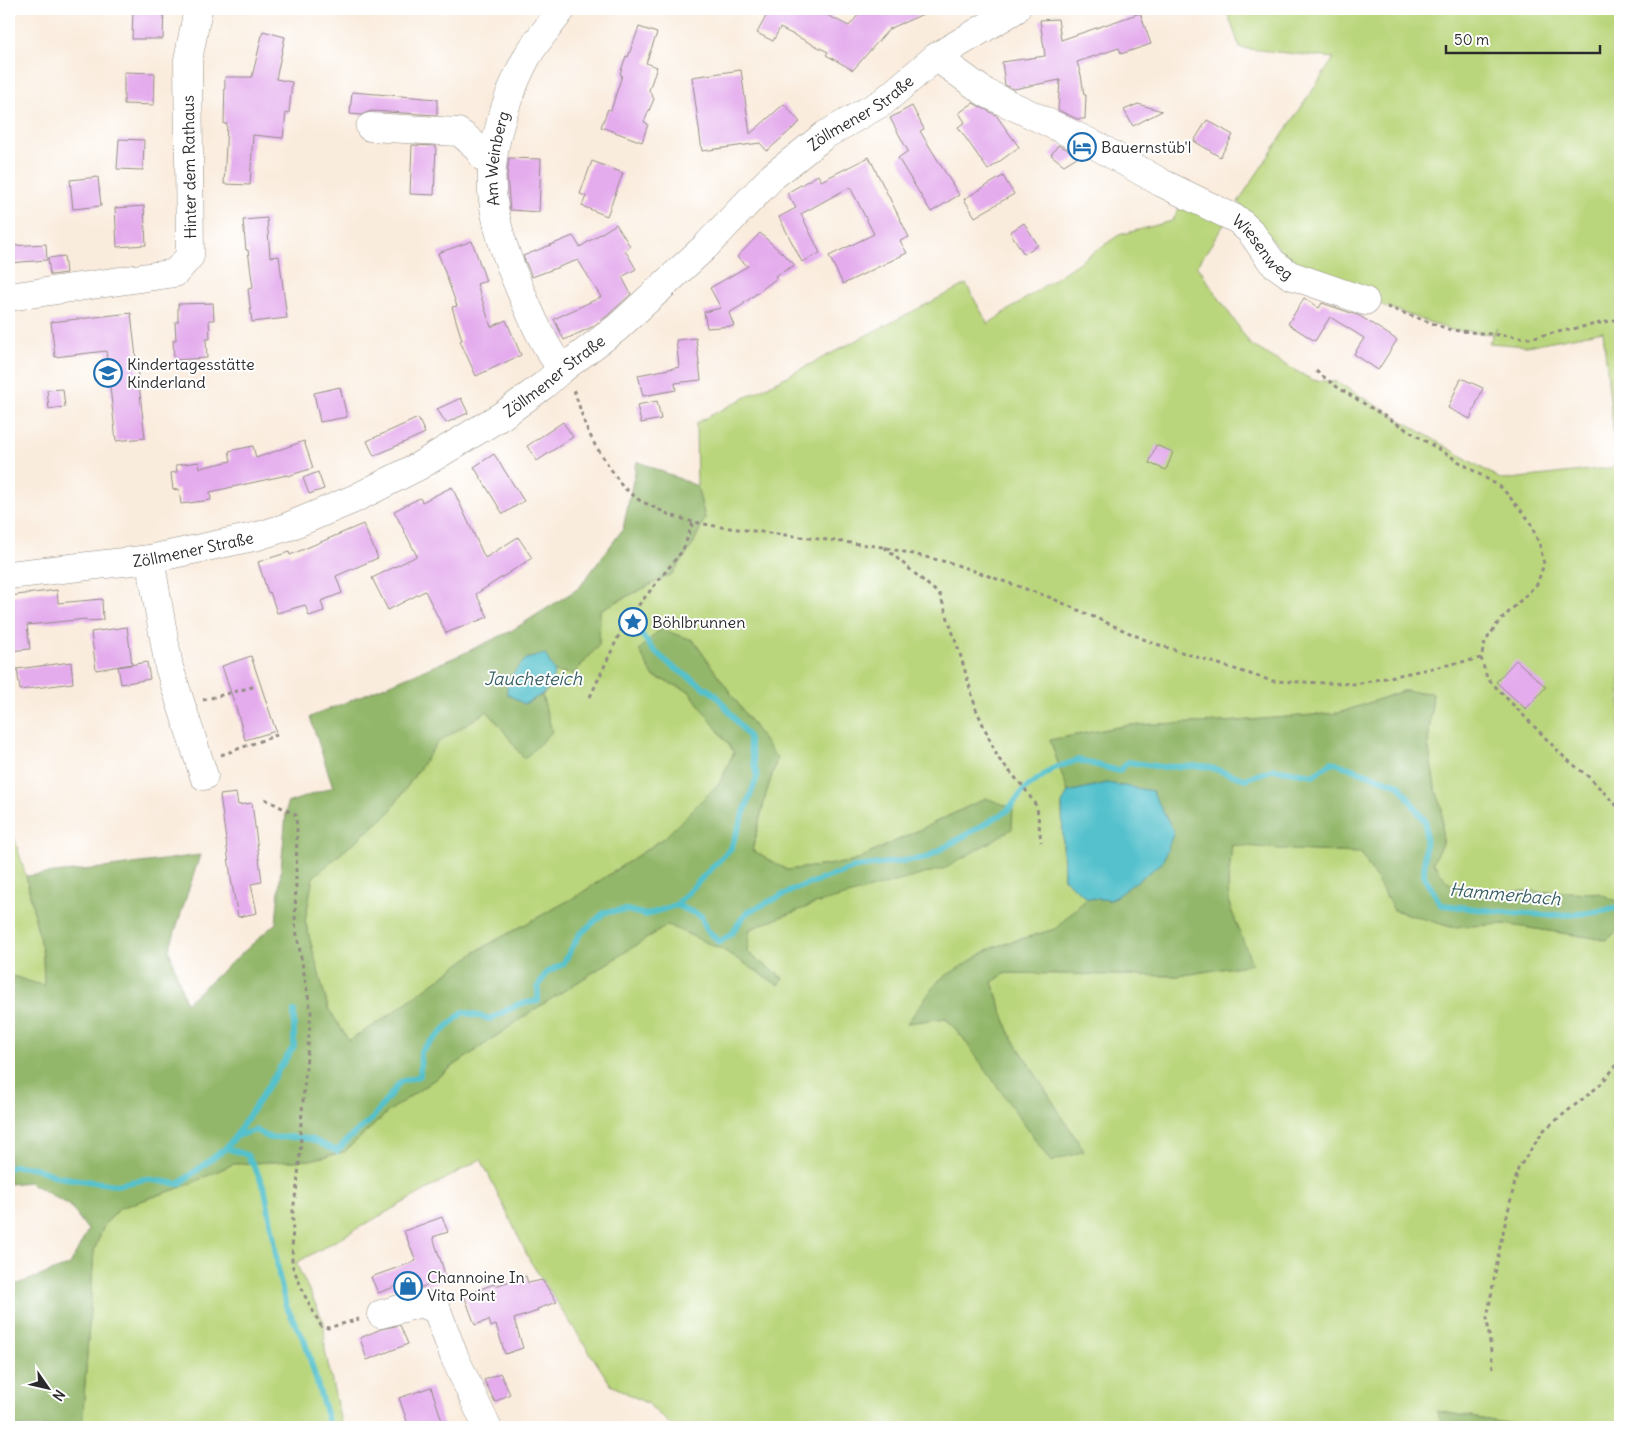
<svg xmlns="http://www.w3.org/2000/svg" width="1629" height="1436" font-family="Delius,sans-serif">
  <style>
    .green { fill: #bad67b; stroke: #728053 }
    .forest { fill: #93b76b; stroke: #5f714b }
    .water { fill: #54c1cc; stroke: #40767c }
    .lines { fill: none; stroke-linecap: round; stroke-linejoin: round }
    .stream { stroke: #54c1cc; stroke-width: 6 }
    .building { fill: #e4abed }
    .minor-casing { stroke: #928c84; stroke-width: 29 }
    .path { stroke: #928c84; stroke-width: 3; stroke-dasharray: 4 4; stroke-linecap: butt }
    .minor { stroke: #fff; stroke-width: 28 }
    .labels { text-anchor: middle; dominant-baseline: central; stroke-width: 4; stroke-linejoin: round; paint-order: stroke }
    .street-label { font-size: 16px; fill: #2b2b2b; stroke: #fff }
    .poi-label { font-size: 16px; fill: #2b2b2b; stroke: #fff; text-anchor: start }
    .water-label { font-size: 18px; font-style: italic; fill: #396063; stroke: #fff }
  </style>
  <rect width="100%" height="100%" fill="#fff"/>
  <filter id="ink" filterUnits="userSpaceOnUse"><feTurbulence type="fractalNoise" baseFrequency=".02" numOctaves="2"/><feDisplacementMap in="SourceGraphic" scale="10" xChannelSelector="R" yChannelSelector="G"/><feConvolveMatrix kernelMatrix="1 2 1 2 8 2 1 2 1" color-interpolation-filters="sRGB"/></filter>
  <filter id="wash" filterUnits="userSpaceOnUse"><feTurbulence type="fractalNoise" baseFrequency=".0096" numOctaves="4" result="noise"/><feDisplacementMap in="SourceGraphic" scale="20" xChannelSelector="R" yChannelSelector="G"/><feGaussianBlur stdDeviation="1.12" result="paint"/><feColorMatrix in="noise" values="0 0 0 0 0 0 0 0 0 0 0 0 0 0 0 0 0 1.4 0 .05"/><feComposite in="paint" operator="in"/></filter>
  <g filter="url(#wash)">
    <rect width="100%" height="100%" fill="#faecdd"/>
    <g class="green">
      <polygon points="1226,9 1620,9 1620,903 1599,893 1522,891 1474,894 1447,883 1433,862 1442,843 1442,809 1435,787 1428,744 1433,693 1403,691 1339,713 1225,722 1129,725 1050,740 1068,792 1062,805 1064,879 1087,898 1055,929 991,948 907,1023 946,1018 963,1038 1083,1151 1010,1034 992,982 1006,973 1178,976 1251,964 1229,904 1228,881 1232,844 1294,850 1361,853 1394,910 1451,927 1504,924 1607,940 1620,928 1620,1427 1528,1427 1437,1411 1444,1427 673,1427 648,1404 611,1385 530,1261 481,1159 296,1263 324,1322 325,1350 342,1427 82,1427 94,1251 104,1225 120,1208 185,1186 233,1164 310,1160 344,1152 388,1112 532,1011 668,925 725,951 779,985 783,978 746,952 750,929 815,904 986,798 852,862 787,870 752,851 766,794 777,759 693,640 653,676 689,691 734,752 720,782 664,838 577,896 480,949 388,1016 349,1041 328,1008 305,921 313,877 389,813 437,743 487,711 501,727 552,732 542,695 550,688 555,672 574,674 599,645 600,610 672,574 692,546 705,518 697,486 696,423 966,284 988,324 1119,235 1172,221 1185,198 1227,220 1197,266 1251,345 1312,380 1337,382 1502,480 1617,467 1603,331 1527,346 1489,343 1497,328 1493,334 1451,330 1392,309 1299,271 1238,202 1334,58 1240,48"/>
      <polygon points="9,821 26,876 43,955 44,986 9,975"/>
    </g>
    <g class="forest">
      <polygon points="637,461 697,486 705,518 692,546 672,574 600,610 599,645 574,674 555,672 545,655 524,704 542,695 552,732 524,759 501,727 487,711 437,743 389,813 313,877 305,921 328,1008 349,1041 388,1016 480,949 577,896 664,838 720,782 734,752 689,691 653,676 639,650 660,629 693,640 777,759 766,794 752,850 787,870 852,862 986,798 1013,808 1012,829 946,868 815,904 750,929 747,952 783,979 778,985 725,951 668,925 532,1011 388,1112 344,1152 310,1160 233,1164 185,1186 120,1208 104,1225 94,1251 82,1427 9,1427 9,1287 70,1265 88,1230 70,1206 29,1182 9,1184 9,975 44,986 43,955 26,876 111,867 200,855 169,950 186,1003 276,923 287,803 333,787 310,717 458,656 511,631 579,588 623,529"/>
      <polygon points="1403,691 1433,693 1428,744 1435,787 1442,809 1442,843 1433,862 1447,882 1474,894 1522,891 1599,893 1620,903 1620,928 1607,940 1504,924 1451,927 1394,910 1361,853 1294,850 1232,845 1228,881 1229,904 1252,964 1178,976 1006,973 992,982 1010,1034 1084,1151 1051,1162 963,1038 946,1018 907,1023 939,980 991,948 1055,929 1087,898 1111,900 1107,783 1068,792 1050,740 1129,725 1225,722 1339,713"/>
      <polygon points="1436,1411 1528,1427 1444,1427"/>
    </g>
    <g class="water">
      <path d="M545,654L555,672C547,694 545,693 524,704L507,694V680L526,659Z"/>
      <polygon points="1107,783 1152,791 1174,832 1162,863 1111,900 1087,898 1064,879 1062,804 1068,792"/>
    </g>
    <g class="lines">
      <g class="stream">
        <polyline points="633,622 653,650 672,666 716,695 748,736 757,777 731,848 676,905"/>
        <polyline points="235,1137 294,1046 294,1011"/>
        <polyline points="226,1148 247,1155 256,1170 265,1190 274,1240 279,1276 286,1306 305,1342 330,1427"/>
        <path d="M9,1168L14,1166L35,1168L58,1177L116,1185L146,1179L179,1184L226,1148L235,1137L255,1130L270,1138L294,1137L311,1139L337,1151L348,1139L372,1119L400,1082L420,1076L421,1051L463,1012L490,1019L519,1004L538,1001V987L547,972L563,964L579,935L605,912L627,910L646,915L676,905L701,916L707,930L720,942L732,933L746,913L795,889L856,867L926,858L1007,811L1025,789L1052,769L1078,760L1119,771L1128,762L1161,767L1205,766L1245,779L1274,769L1314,775L1332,762L1399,785L1426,823L1424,876L1441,905C1500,911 1562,923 1620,907"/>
      </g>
    </g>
    <g id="blocks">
      <g class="building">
        <polygon points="133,9 164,9 163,39 132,39"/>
        <polygon points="770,9 815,9 849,26 863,9 935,9 889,29 853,70 826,55 828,52 780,28 773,41 757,33"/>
        <polygon points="1140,13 1151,44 1121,54 1119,48 1077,62 1081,75 1084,95 1086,95 1085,119 1077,119 1058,110 1060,80 1014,89 1005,85 1002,62 1045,56 1040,20 1058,19 1061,40"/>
        <polygon points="639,27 657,33 646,63 657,67 649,90 654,99 644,122 648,124 642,142 601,127 608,109 611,110 622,75 620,74 626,56 628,57"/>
        <polygon points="263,31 285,37 276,79 292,82 289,113 286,113 283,138 253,135 250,185 224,184 227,124 224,124 225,77 252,77"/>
        <polygon points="741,70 750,134 784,104 800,122 767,151 760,143 702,151 692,77"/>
        <polygon points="124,72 155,73 154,105 124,104"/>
        <polygon points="352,92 437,99 437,115 371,111 361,115 350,114"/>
        <polygon points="973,103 996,115 1019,147 988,170 958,127 965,122 959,113"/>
        <polygon points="1138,104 1162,111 1133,126 1124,110"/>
        <polygon points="912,106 924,129 920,131 959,195 931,212 898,158 908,151 890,118"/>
        <polygon points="1207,120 1233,135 1220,157 1194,141"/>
        <polygon points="119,139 144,140 143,170 117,169"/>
        <polygon points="412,145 436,146 434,195 410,194"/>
        <polygon points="1058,145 1080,155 1064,165 1051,155"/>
        <polygon points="869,157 909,237 900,241 907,253 843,284 829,256 874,234 850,187 801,214 820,253 802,262 779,217 796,208 787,193 818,175 821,181"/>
        <polygon points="509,158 541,159 539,212 510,210 507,176"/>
        <polygon points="592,161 623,173 607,216 582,206 586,196 580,194"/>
        <polygon points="1003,176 1014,194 975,217 964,199"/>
        <polygon points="98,177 101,206 73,209 70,180"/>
        <polygon points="144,206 146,245 117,247 115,208"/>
        <polygon points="267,218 270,257 279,256 287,318 252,322 248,289 253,288 248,250 246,250 243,220"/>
        <polygon points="1024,223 1038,245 1024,254 1010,232"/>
        <polygon points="616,224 630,246 625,250 636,269 622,277 631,294 607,316 592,327 564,340 554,319 601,297 578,260 532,277 523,256 573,236 580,247"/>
        <polygon points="760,233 795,265 775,276 777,278 744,303 744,304 729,313 734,326 707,328 704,312 721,308 710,288 748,266 737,257"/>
        <polygon points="472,241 486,281 477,284 491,327 506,320 521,355 476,376 460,341 462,340 452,307 457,306 438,253"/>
        <polygon points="46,244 47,260 9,263 9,246"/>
        <polygon points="64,256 66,273 50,275 48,258"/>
        <polygon points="1304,298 1319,308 1322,303 1360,316 1397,340 1378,370 1354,354 1364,338 1330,317 1315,341 1288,324"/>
        <polygon points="213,303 214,320 209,320 210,339 206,339 207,358 174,360 173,340 176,340 175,322 178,322 178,304"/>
        <polygon points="131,313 145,438 116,441 106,351 55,357 51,322"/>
        <polygon points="696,338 701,380 675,383 676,390 643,396 638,375 679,367 676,340"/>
        <polygon points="1461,378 1483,388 1470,419 1448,408"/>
        <polygon points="340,387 347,417 320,422 314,393"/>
        <polygon points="63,389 65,407 49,409 47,390"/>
        <polygon points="461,398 468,413 446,423 437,409"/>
        <polygon points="657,401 661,419 641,423 637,405"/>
        <polygon points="418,418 425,433 374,456 367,441"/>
        <polygon points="563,422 573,437 537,461 527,446"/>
        <polygon points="304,441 313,468 288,476 287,475 210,492 211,500 181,504 179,489 173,490 171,473 177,472 176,465 199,462 200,468 231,461 229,451 253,446 256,458"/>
        <polygon points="1156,445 1173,452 1166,470 1149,463"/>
        <polygon points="494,454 524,501 503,514 474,467"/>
        <polygon points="318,472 324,489 309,494 303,478"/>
        <polygon points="452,487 485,558 518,537 532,558 476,594 488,617 446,633 425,591 388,610 372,578 417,556 394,511 420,498 422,502"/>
        <polygon points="363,524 378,558 336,576 342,593 321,601 324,611 309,616 305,605 277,613 270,592 268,593 258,562 289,552 290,555"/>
        <polygon points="57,590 58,603 102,599 103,620 86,621 86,619 27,625 30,649 9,651 9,596"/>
        <polygon points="127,627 132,664 96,670 91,632"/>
        <polygon points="251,656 276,731 245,740 238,714 222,666"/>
        <polygon points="1516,660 1546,687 1526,709 1496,682"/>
        <polygon points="71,662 73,683 20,690 17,669"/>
        <polygon points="147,662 150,679 121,684 118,667"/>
        <polygon points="236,793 238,805 252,803 262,882 251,884 257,913 238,917 231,879 220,795"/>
        <polygon points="442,1217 448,1232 433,1237 447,1280 413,1289 412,1285 401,1289 400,1285 378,1293 371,1277 416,1261 404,1231"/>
        <polygon points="526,1276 528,1283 542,1280 557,1302 537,1309 538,1311 514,1319 523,1348 505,1354 496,1325 491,1327 489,1320 475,1325 464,1295 494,1284 495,1286"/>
        <polygon points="400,1325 408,1344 367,1360 360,1338 381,1329"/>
        <polygon points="500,1373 510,1394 495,1402 484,1380"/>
        <polygon points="431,1387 444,1427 409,1427 399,1398"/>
      </g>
    </g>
  </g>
  <g filter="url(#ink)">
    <use href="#blocks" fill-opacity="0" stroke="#928c84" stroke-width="1"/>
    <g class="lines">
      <defs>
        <g id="minor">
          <path id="s1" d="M936,57L986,93L1097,146L1162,183L1238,220L1251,232L1272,262L1290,275L1365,301"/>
          <path d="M370,127L458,132C470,139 477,147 484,158L492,160"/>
          <polyline points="9,297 175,273 190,256 188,60 198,9"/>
          <path id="s2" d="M562,369C544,346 532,318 521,292C504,253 486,202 493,159C497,125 512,84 528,55C538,39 551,24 562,9"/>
          <polyline points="150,559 169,667 204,776"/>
          <path id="s3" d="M9,575L150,559L258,536L287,527L354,499L419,466L503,415L544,385L562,369L617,328L705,247L773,176L825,135L883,102L936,57L1016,9"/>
          <polyline points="381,1314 422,1303 437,1310 454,1356 487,1427"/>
        </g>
      </defs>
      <use href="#minor" class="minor-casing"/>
      <g class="path">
        <polyline points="1387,307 1451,330 1529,338 1620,319"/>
        <polyline points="1316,371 1337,387 1502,488 1529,520 1540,546 1544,564 1537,584 1498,623 1485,642 1481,658 1487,678 1564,757 1590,778 1620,809"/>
        <polyline points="574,390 586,427 595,445 622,486 639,500 670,515 693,522 721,527 883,547 951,563 1049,597 1150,642 1272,681 1356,684 1481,658"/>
        <polyline points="884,547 940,595 961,657 976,709 998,758 1025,789 1037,807 1041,842"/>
        <polyline points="590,697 625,622 683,550 693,522"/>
        <polyline points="203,700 256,686"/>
        <polyline points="221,755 277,735"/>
        <polyline points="265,799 296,815 297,830 295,924 311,1012 300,1134 301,1143 297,1186 293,1210 292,1265 305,1296 321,1326 328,1328 359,1319"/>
        <polyline points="1493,1368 1487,1318 1501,1241 1518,1169 1544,1130 1600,1085 1620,1061"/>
      </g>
      <use href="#minor" class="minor"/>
    </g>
  </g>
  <defs>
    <symbol id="hotel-ring" viewBox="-11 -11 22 22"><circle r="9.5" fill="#fff" stroke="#1f6fb2" stroke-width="1.5"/><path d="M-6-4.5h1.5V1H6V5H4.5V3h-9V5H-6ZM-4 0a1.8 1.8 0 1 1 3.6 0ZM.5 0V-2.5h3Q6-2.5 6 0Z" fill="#1f6fb2"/></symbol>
    <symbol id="school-ring" viewBox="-11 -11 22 22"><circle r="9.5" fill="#fff" stroke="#1f6fb2" stroke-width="1.5"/><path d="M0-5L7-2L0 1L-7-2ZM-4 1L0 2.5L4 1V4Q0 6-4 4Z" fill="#1f6fb2"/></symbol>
    <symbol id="sight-ring" viewBox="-11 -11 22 22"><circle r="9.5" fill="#fff" stroke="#1f6fb2" stroke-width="1.5"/><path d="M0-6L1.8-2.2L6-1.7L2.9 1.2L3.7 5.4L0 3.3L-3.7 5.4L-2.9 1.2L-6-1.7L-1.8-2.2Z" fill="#1f6fb2"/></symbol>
    <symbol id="shop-ring" viewBox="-11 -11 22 22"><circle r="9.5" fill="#fff" stroke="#1f6fb2" stroke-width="1.5"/><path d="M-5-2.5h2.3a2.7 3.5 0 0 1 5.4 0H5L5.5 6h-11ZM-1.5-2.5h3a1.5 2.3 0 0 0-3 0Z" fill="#1f6fb2"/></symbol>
  </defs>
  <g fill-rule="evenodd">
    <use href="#hotel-ring" x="1066" y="131" width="32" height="32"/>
    <use href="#school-ring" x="92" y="357" width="32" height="32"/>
    <use href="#sight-ring" x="617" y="606" width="32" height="32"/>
    <use href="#shop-ring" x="392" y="1270" width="32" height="32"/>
  </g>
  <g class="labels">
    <g class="street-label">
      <text stroke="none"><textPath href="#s3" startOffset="996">Zöllmener Straße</textPath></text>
      <text stroke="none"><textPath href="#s2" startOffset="226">Am Weinberg</textPath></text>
      <text transform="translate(189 167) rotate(-91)">Hinter dem Rathaus</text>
      <text stroke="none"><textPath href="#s1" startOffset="381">Wiesenweg</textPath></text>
      <text stroke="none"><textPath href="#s3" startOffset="591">Zöllmener Straße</textPath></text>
      <text stroke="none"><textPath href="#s3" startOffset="186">Zöllmener Straße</textPath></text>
    </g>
    <g class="poi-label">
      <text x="1101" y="147">Bauernstüb'l</text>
      <text x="127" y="364">Kindertagesstätte<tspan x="127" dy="18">Kinderland</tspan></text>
      <text x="652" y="622">Böhlbrunnen</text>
      <text x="427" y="1277">Channoine In<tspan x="427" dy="18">Vita Point</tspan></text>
    </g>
    <g class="water-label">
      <text x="533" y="678">Jaucheteich</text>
      <text transform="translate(1505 894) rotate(5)">Hammerbach</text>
    </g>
  </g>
  <rect width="1629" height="1436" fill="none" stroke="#fff" stroke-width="30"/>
  <g transform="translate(48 1388) rotate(124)" stroke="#ffffff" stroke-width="4" paint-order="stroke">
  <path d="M0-4L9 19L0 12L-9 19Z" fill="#2b2b2b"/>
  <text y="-8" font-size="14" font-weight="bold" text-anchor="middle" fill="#2b2b2b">N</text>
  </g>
  <path d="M1446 45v8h154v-8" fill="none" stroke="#2b2b2b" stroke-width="2.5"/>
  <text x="1454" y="45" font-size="15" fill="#2b2b2b" stroke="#ffffff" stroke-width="4" paint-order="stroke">50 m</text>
</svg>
